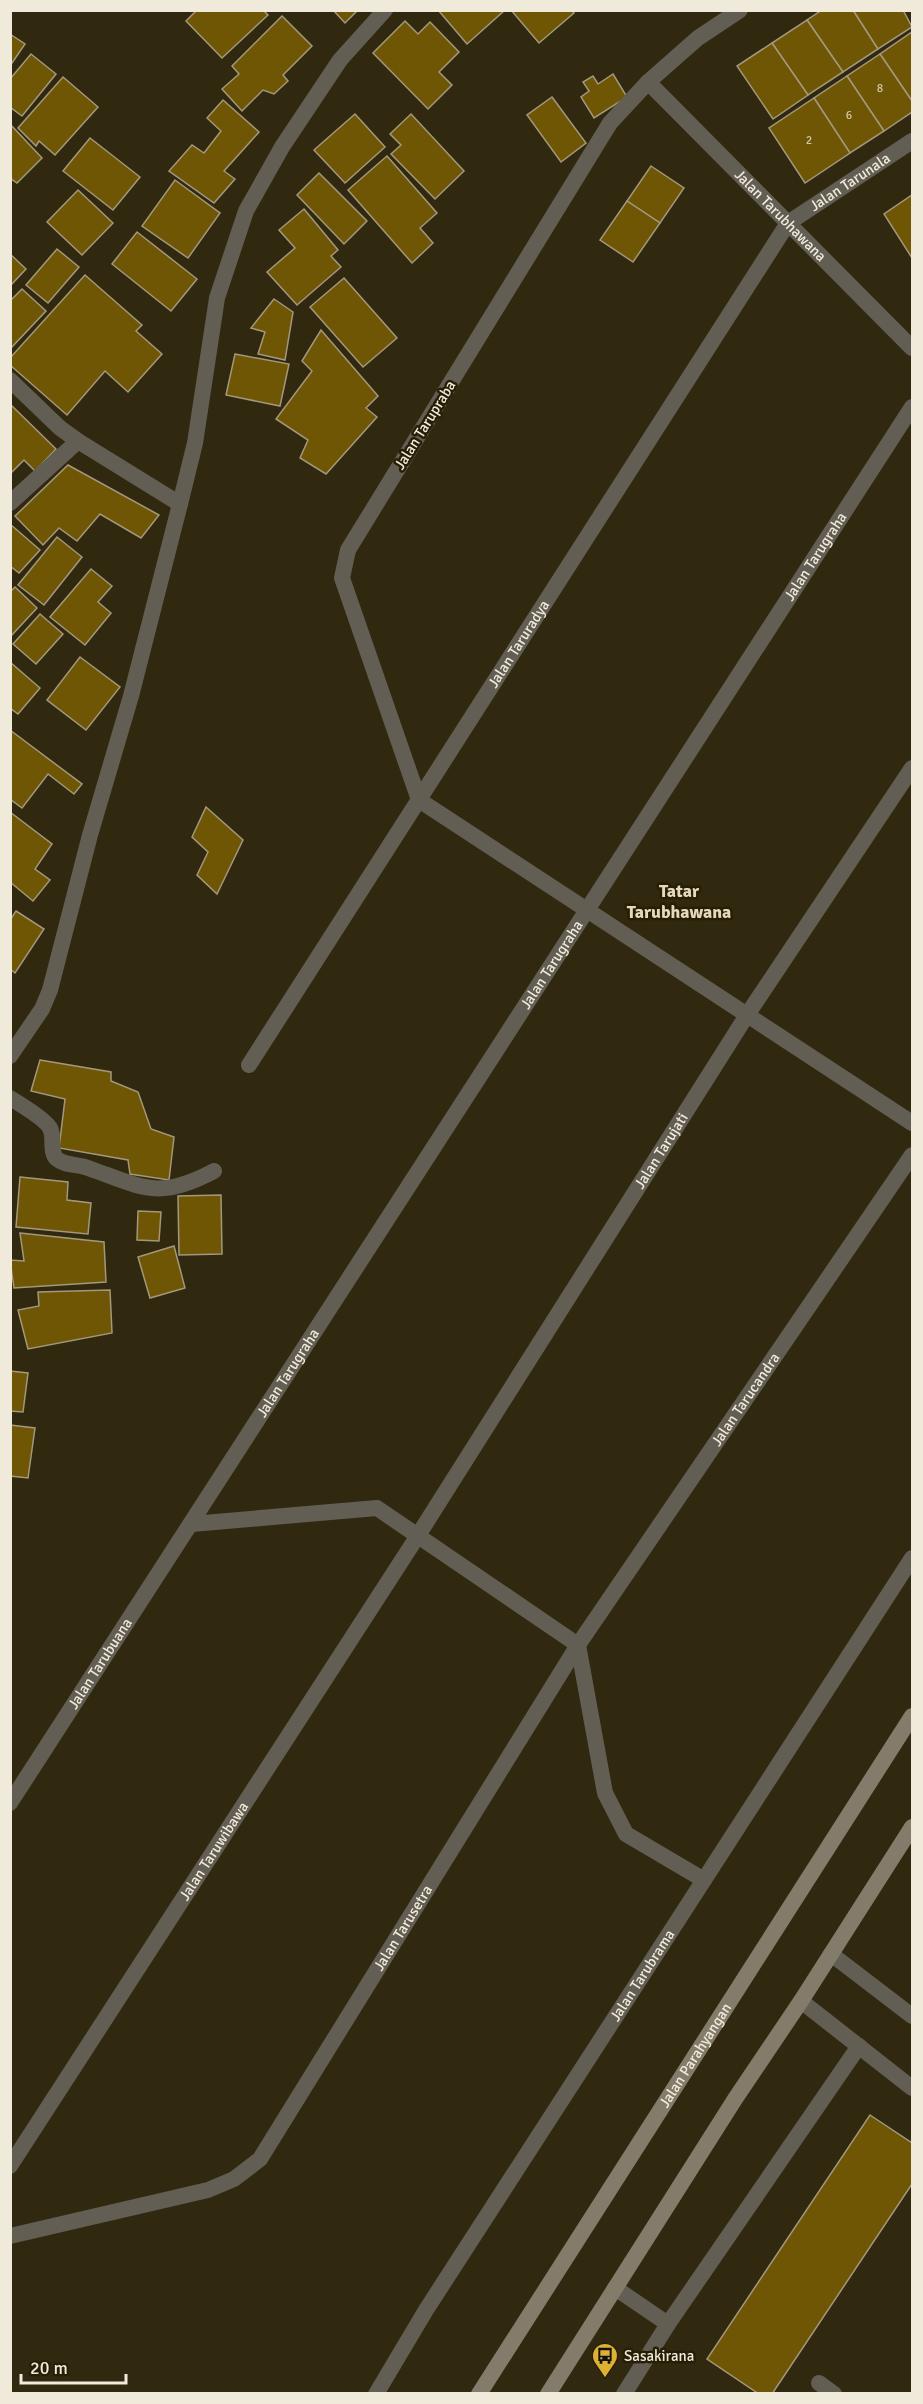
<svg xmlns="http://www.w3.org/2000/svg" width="923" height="2404" font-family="Signika,sans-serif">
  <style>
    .building { fill: #6e5604; stroke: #a3987d; stroke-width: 1.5 }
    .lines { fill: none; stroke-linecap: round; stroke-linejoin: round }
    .service { stroke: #635e53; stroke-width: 16 }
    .minor { stroke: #635e53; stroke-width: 16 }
    .secondary { stroke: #837c6a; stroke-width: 16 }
    .labels { text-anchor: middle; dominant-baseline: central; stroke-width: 5; stroke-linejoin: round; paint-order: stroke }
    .number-label { font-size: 12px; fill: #d0c5a5 }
    .street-label { font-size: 15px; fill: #f0eadb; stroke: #271e06 }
    .poi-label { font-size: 15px; fill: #f0eadb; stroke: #271e06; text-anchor: start }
    .quarter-label { font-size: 18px; font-weight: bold; fill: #e4d9bc; stroke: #271e06 }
  </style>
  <rect width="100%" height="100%" fill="#312810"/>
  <g class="building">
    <polygon points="197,10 263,10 268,15 222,58 186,21"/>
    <polygon points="333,10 358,10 345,23"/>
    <polygon points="438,10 505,10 467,44"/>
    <polygon points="511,10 571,10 574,13 539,43"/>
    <polygon points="822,10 853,10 878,49 843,72 807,20"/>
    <polygon points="853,10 903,10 912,27 878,49"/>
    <polygon points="282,16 312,46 283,75 288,81 274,94 263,90 242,111 222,89 239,74 232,66"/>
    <polygon points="807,20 843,72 808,95 772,43"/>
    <polygon points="405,21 418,34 430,22 459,52 439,72 452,85 428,109 373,53"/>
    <polygon points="912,32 912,101 880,54"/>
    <polygon points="10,34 25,44 10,66"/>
    <polygon points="772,43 808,95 773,119 737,66"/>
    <polygon points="31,54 56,74 22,116 10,107 10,79"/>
    <polygon points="880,54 912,101 912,112 884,131 847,76"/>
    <polygon points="613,74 627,97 594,118 581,97 589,91 583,82 593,76 598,84"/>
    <polygon points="847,76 884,131 850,153 814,98"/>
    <polygon points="63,77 98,107 55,155 39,141 36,146 18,128"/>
    <polygon points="552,97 586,143 561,162 527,115"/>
    <polygon points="814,98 850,153 805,183 769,128"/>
    <polygon points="223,100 259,132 224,171 235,179 214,203 169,171 192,145 204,153 221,131 207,118"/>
    <polygon points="355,114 385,147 345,183 314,150"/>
    <polygon points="411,114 464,171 435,199 391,154 401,145 390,134"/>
    <polygon points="10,124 42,158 17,183 10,178"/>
    <polygon points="90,138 140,177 113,210 63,171"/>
    <polygon points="387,156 437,213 420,228 433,243 412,263 348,190"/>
    <polygon points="651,166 684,188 660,223 627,201"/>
    <polygon points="319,173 367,221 344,244 297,195"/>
    <polygon points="175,180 220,213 188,258 142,226"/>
    <polygon points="78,190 113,223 82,255 47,222"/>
    <polygon points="912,195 912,258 884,214"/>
    <polygon points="627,201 660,223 633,262 600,240"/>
    <polygon points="304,209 338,250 331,256 341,267 297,305 267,272 295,248 279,230"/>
    <polygon points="137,232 197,279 171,311 112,264"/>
    <polygon points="57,249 79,267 48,303 26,285"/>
    <polygon points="10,254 26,269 10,286"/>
    <polygon points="85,275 142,325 136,331 162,354 128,392 105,371 67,415 10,365 10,358"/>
    <polygon points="344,278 397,338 363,367 310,307"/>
    <polygon points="22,289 46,311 10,349 10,301"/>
    <polygon points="274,299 293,312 285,360 258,354 265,332 251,328"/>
    <polygon points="321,330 378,396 366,408 377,417 326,474 300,458 308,440 276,419 312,371 302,361"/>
    <polygon points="235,354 289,364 280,406 226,395"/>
    <polygon points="10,404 56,449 35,471 24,460 10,474"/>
    <polygon points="68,465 159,515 141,538 100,514 77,541 59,528 43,545 15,516"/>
    <polygon points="10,524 40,550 19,573 10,566"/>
    <polygon points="57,537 82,557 44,605 18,585"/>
    <polygon points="91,569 112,586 98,602 111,613 85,645 50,617"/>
    <polygon points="15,587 37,608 10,637 10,592"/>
    <polygon points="40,614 63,634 36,664 13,644"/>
    <polygon points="80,657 120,687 86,730 47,700"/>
    <polygon points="10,662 40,688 18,714 10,708"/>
    <polygon points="10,730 82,784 74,794 48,774 22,808 10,799"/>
    <polygon points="206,807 243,840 217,894 197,875 208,852 192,837"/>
    <polygon points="10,812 52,844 35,869 50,880 33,901 10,882"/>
    <polygon points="16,911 44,929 15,973 10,969 10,920"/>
    <polygon points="40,1060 111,1072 111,1081 138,1092 151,1129 174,1137 169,1180 130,1174 128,1160 59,1148 65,1099 31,1091"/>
    <polygon points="20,1177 68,1182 67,1200 91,1203 88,1234 16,1227"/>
    <polygon points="221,1195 222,1254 179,1255 178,1196"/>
    <polygon points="138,1211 161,1212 159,1241 137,1240"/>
    <polygon points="20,1233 104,1242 106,1282 14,1288 10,1260 24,1261"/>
    <polygon points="174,1246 185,1288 150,1298 138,1257"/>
    <polygon points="110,1290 112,1333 28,1349 18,1310 39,1306 38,1292"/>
    <polygon points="10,1371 28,1373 23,1412 10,1411"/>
    <polygon points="10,1425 35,1428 28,1478 10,1476"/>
    <polygon points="870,2115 912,2143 912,2184 772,2394 759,2394 707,2359"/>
  </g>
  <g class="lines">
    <g class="service">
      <polyline points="615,2288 668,2324"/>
      <polyline points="624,2394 668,2324 859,2046"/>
    </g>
    <g class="minor">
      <polyline points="740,10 698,38 648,82 610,123 348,550 342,578 419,800 912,1123"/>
      <path id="s1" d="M648,82L912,348"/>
      <polyline points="10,380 60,428 78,441 180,504"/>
      <polyline points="10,503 78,441"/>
      <polyline points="10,1056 42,1009 50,990 90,835 131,696 180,504 195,443 217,298 246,211 282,147 340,60 385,10"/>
      <path id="s2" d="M249,1065L788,223L912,141"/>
      <path d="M10,1098C20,1104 45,1119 50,1128C55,1137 49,1152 57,1159C65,1166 79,1164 88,1168C142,1187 158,1201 214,1171"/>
      <polyline points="192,1524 377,1508 578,1645 605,1793 626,1834 704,1880"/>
      <path id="s3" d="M10,1803L912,407"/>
      <polyline points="831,1954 912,2016"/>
      <polyline points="801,2001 912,2088"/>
      <path id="s4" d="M10,2166L417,1537L747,1015L912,768"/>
      <path id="s5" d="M10,2236L208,2190L234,2179L260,2159L578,1645L912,1155"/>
      <polyline points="819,2383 834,2394"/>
      <path id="s6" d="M376,2394L426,2310L912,1558"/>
    </g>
    <g class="secondary">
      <path id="s7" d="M479,2394L912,1716"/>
      <polyline points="548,2394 735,2099 801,2001 912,1827"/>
    </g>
  </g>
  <defs>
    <symbol id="bus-pin" viewBox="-11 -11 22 30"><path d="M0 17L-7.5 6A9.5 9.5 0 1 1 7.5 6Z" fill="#ddb233" stroke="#271e06"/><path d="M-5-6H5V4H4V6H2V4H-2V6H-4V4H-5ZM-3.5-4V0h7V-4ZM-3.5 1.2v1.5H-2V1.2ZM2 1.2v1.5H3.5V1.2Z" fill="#111"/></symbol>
  </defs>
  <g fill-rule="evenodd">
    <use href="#bus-pin" x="590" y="2341" width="30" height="40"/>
  </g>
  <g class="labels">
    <g class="number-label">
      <text x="880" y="88">8</text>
      <text x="849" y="115">6</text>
      <text x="809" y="140">2</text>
    </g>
    <g class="street-label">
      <text stroke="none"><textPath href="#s2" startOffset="1074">Jalan Tarunala</textPath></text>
      <text stroke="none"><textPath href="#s1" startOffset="188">Jalan Tarubhawana</textPath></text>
      <text transform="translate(425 425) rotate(-58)">Jalan Tarupraba</text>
      <text stroke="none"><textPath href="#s3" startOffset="1484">Jalan Tarugraha</textPath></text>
      <text stroke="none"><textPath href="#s2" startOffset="500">Jalan Taruradya</textPath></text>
      <text stroke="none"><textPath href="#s3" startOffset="998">Jalan Tarugraha</textPath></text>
      <text stroke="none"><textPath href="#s4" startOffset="1206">Jalan Tarujati</textPath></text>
      <text stroke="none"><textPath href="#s3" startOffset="512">Jalan Tarugraha</textPath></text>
      <text stroke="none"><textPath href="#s5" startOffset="1166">Jalan Tarucandra</textPath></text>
      <text stroke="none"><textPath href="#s3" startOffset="166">Jalan Tarubuana</textPath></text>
      <text stroke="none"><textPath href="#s4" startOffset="375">Jalan Taruwibawa</textPath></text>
      <text stroke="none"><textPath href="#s5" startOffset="536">Jalan Tarusetra</textPath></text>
      <text stroke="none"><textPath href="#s6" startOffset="496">Jalan Tarubrama</textPath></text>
      <text stroke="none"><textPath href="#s7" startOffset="402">Jalan Parahyangan</textPath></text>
    </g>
    <g class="poi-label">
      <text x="624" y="2356">Sasakirana</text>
    </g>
    <g class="quarter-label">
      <text x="679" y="891">Tatar<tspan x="679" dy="21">Tarubhawana</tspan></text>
    </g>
  </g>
  <rect width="923" height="2404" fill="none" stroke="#f0eadb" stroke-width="24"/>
  <path d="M21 2374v9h105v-9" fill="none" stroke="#f0eadb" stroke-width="3"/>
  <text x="30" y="2374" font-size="18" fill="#f0eadb" stroke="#271e06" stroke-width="4.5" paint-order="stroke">20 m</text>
</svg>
